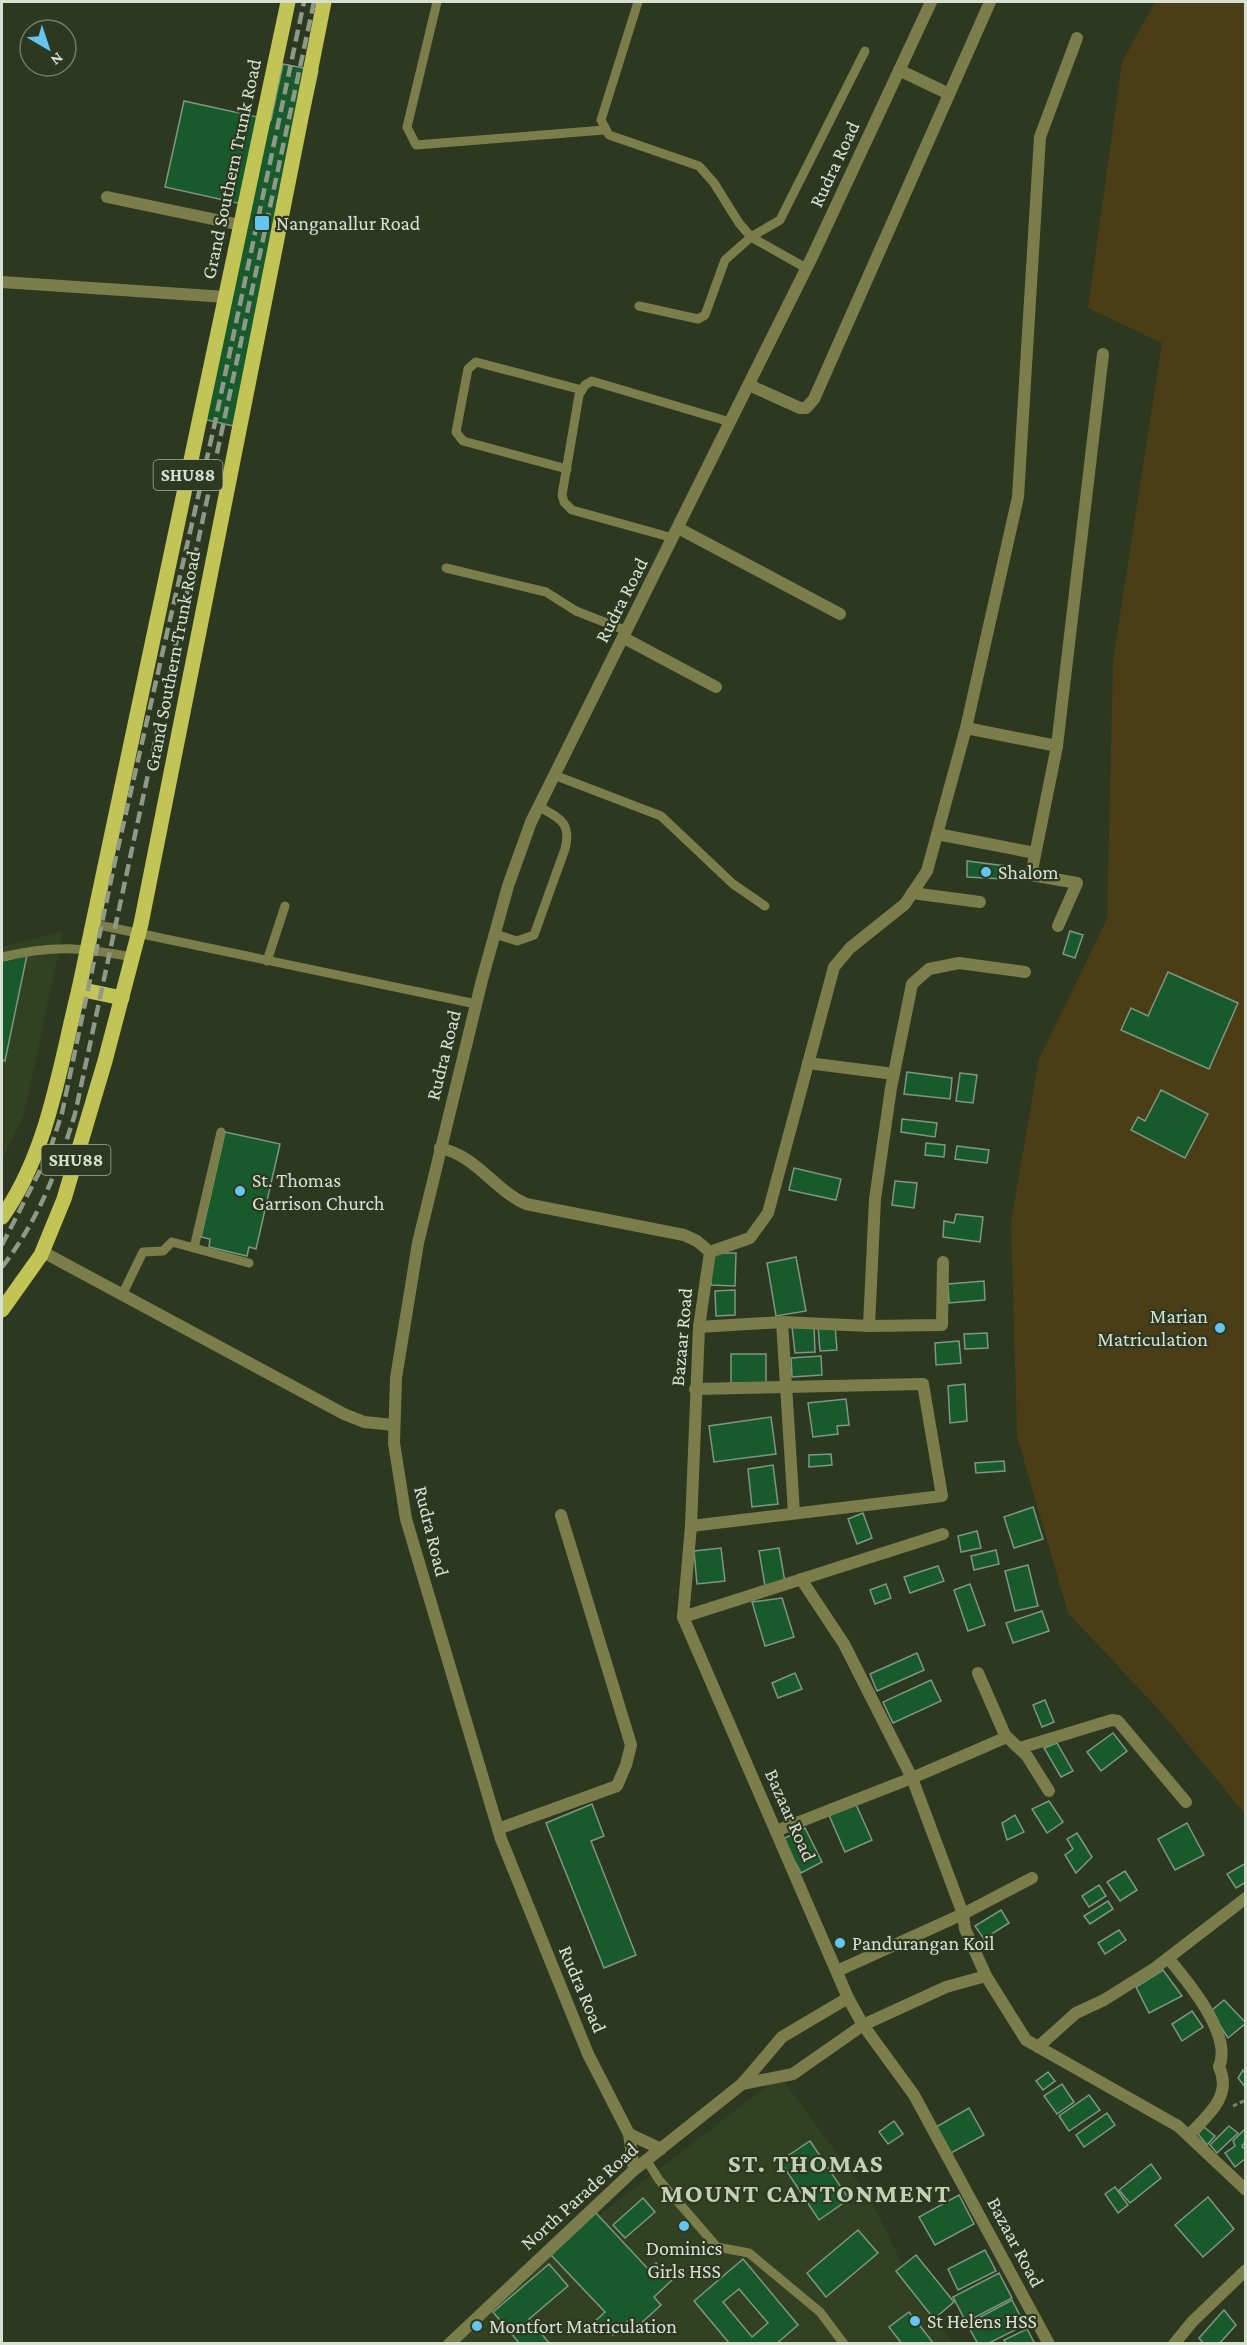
<svg xmlns="http://www.w3.org/2000/svg" width="1247" height="2345" font-family="'Crimson Pro',serif">
  <style>
    .built { fill: #334123 }
    .green { fill: #4b3e16 }
    .building { fill: #195a2d; stroke: #7e9782; stroke-width: 1.5; fill-rule: evenodd }
    .lines { fill: none; stroke-linecap: round; stroke-linejoin: round }
    .path { stroke: #7b8472; stroke-width: 3; stroke-dasharray: 4.5 3; stroke-linecap: butt }
    .service { stroke: #7b7d4b; stroke-width: 9 }
    .pedestrian { stroke: #7b7d4b; stroke-width: 12 }
    .minor { stroke: #7b7d4b; stroke-width: 12 }
    .tertiary { stroke: #7b7d4b; stroke-width: 12 }
    .primary { stroke: #c2c556; stroke-width: 15 }
    .rail { stroke: #8f9987; stroke-width: 4.5; stroke-dasharray: 12 6; stroke-linecap: butt }
    .poi-dot { fill: #64c5ee; stroke: #2d3821; stroke-width: 2 }
    .labels { text-anchor: middle; dominant-baseline: central; stroke-width: 4.5; stroke-linejoin: round; paint-order: stroke }
    .shield { fill: #2d3821; stroke: #a5ae9d; stroke-width: 1.5 }
    .shield-label { font-size: 18px; font-weight: bold; fill: #d8e0d2 }
    .street-label { font-size: 20px; fill: #d8e0d2; stroke: #2d3821 }
    .poi-label { font-size: 20px; fill: #d8e0d2; stroke: #2d3821; text-anchor: start }
    .district-label { font-size: 26px; font-weight: bold; letter-spacing: 1.5px; fill: #c3d2b5; stroke: #2d3821 }
  </style>
  <rect width="100%" height="100%" fill="#2d3821"/>
  <g class="built">
    <polygon points="63,931 24,1115 2,1159 2,947"/>
    <polygon points="780,2076 871,2200 919,2299 953,2343 442,2344 479,2308"/>
  </g>
  <polygon class="green" points="1155,2 1245,2 1245,1814 1162,1713 1068,1613 1017,1436 1011,1222 1039,1059 1107,919 1113,660 1162,343 1088,308 1122,62"/>
  <g class="building">
    <polygon points="283,64 318,71 238,427 203,419 251,206 165,187 184,101 271,120"/>
    <polygon points="967,861 1006,866 1004,879 967,877"/>
    <polygon points="1070,931 1083,935 1075,958 1063,954"/>
    <polygon points="27,955 5,1061 2,1060 2,961"/>
    <polygon points="1168,972 1238,1003 1209,1069 1121,1030 1131,1008 1148,1016"/>
    <polygon points="907,1072 952,1078 950,1099 904,1094"/>
    <polygon points="960,1073 977,1075 973,1103 956,1101"/>
    <polygon points="1161,1090 1208,1114 1185,1158 1131,1130 1138,1117 1145,1121"/>
    <polygon points="902,1119 937,1123 935,1137 901,1132"/>
    <polygon points="225,1132 280,1144 256,1249 249,1247 247,1256 209,1247 210,1239 201,1237"/>
    <polygon points="926,1143 945,1145 944,1157 925,1155"/>
    <polygon points="957,1146 989,1150 987,1163 955,1159"/>
    <polygon points="794,1168 841,1179 836,1200 789,1190"/>
    <polygon points="895,1181 917,1183 914,1208 892,1205"/>
    <polygon points="956,1214 983,1217 980,1242 943,1237 944,1221 954,1223"/>
    <polygon points="711,1253 736,1253 735,1286 711,1285"/>
    <polygon points="796,1257 806,1311 776,1316 767,1263"/>
    <polygon points="984,1281 985,1300 949,1303 948,1284"/>
    <polygon points="735,1290 735,1315 716,1316 715,1291"/>
    <polygon points="814,1325 815,1352 795,1353 792,1326"/>
    <polygon points="818,1325 835,1325 837,1350 820,1351"/>
    <polygon points="987,1333 988,1348 965,1349 964,1334"/>
    <polygon points="959,1341 961,1363 936,1365 935,1343"/>
    <rect x="731" y="1354" width="35" height="29"/>
    <polygon points="821,1356 822,1375 792,1377 791,1358"/>
    <polygon points="965,1384 967,1421 950,1423 948,1386"/>
    <polygon points="846,1399 849,1425 837,1426 838,1434 813,1437 808,1403"/>
    <polygon points="771,1417 776,1454 714,1462 709,1426"/>
    <polygon points="831,1454 832,1465 809,1467 809,1455"/>
    <polygon points="1004,1461 1005,1471 976,1473 975,1463"/>
    <polygon points="773,1465 778,1504 752,1507 748,1469"/>
    <polygon points="1033,1507 1043,1539 1014,1548 1004,1517"/>
    <polygon points="863,1513 872,1538 857,1544 848,1519"/>
    <polygon points="977,1531 981,1548 961,1552 958,1536"/>
    <polygon points="721,1548 725,1581 697,1584 694,1551"/>
    <polygon points="779,1548 785,1582 765,1586 759,1551"/>
    <polygon points="996,1550 999,1564 974,1570 971,1556"/>
    <polygon points="1028,1565 1038,1606 1015,1611 1005,1571"/>
    <polygon points="938,1566 944,1581 910,1593 904,1577"/>
    <polygon points="886,1584 891,1598 875,1604 870,1590"/>
    <polygon points="970,1584 985,1625 968,1631 954,1590"/>
    <polygon points="782,1598 794,1637 765,1646 752,1602"/>
    <polygon points="1042,1611 1049,1631 1013,1643 1006,1623"/>
    <polygon points="917,1653 924,1670 877,1691 870,1674"/>
    <polygon points="795,1673 802,1689 778,1698 772,1683"/>
    <polygon points="931,1680 941,1701 893,1723 883,1702"/>
    <polygon points="1045,1700 1054,1722 1042,1727 1033,1705"/>
    <polygon points="1113,1733 1127,1751 1101,1771 1087,1752"/>
    <polygon points="1057,1743 1073,1771 1061,1777 1044,1748"/>
    <polygon points="1049,1801 1063,1822 1047,1833 1032,1809"/>
    <polygon points="855,1802 872,1840 845,1852 828,1813"/>
    <polygon points="592,1804 604,1836 591,1841 636,1955 604,1968 546,1823"/>
    <polygon points="1015,1815 1024,1832 1007,1840 1002,1823"/>
    <polygon points="1187,1823 1204,1855 1175,1870 1158,1839"/>
    <polygon points="805,1828 822,1862 801,1873 783,1839"/>
    <polygon points="1077,1833 1092,1857 1076,1873 1065,1855 1073,1849 1067,1839"/>
    <polygon points="1246,1863 1246,1882 1236,1888 1227,1874"/>
    <polygon points="1125,1871 1137,1890 1120,1901 1107,1882"/>
    <polygon points="1099,1885 1106,1896 1089,1907 1082,1896"/>
    <polygon points="1108,1901 1113,1909 1090,1924 1084,1916"/>
    <polygon points="1001,1910 1009,1923 984,1939 975,1926"/>
    <polygon points="1119,1930 1126,1940 1105,1954 1098,1943"/>
    <polygon points="1163,1970 1182,1996 1149,2013 1136,1987"/>
    <polygon points="1224,2000 1246,2023 1228,2038 1211,2011"/>
    <polygon points="1192,2011 1203,2027 1182,2041 1172,2024"/>
    <polygon points="1243,2070 1246,2076 1246,2088 1238,2078"/>
    <polygon points="1048,2072 1055,2081 1043,2090 1036,2081"/>
    <polygon points="1062,2084 1074,2102 1057,2114 1044,2096"/>
    <polygon points="1089,2095 1100,2110 1069,2131 1059,2116"/>
    <polygon points="969,2108 984,2135 951,2153 936,2127"/>
    <polygon points="1107,2113 1115,2125 1084,2147 1076,2135"/>
    <polygon points="894,2121 903,2134 888,2144 879,2132"/>
    <polygon points="1229,2126 1238,2133 1217,2153 1210,2145"/>
    <polygon points="1204,2127 1215,2136 1207,2145 1198,2134"/>
    <polygon points="1245,2129 1246,2141 1242,2146 1243,2148 1246,2146 1246,2158 1235,2167 1225,2153 1235,2146 1233,2141"/>
    <polygon points="810,2141 849,2199 819,2220 780,2161"/>
    <polygon points="1151,2164 1161,2178 1130,2203 1119,2190"/>
    <polygon points="1115,2187 1128,2205 1118,2213 1105,2194"/>
    <polygon points="959,2195 974,2224 935,2245 919,2217"/>
    <polygon points="1208,2197 1234,2229 1203,2257 1175,2225"/>
    <polygon points="643,2198 655,2212 625,2238 613,2225"/>
    <polygon points="596,2213 649,2270 656,2263 672,2280 654,2297 661,2305 637,2327 630,2319 613,2335 604,2325 597,2331 591,2325 605,2312 551,2255"/>
    <polygon points="858,2230 878,2253 826,2297 807,2273"/>
    <polygon points="985,2250 996,2271 958,2290 948,2269"/>
    <polygon points="916,2255 954,2302 934,2319 896,2271"/>
    <path d="M743,2259L798,2325L776,2344H730L694,2301ZM739,2289L768,2323L752,2337L723,2302Z"/>
    <polygon points="549,2264 568,2286 529,2319 550,2344 520,2344 493,2312"/>
    <polygon points="999,2273 1012,2298 966,2322 953,2297"/>
    <polygon points="1012,2300 1025,2325 987,2344 978,2344 967,2324"/>
    <polygon points="1224,2310 1236,2325 1219,2344 1204,2344 1199,2338"/>
    <polygon points="909,2312 934,2344 902,2344 889,2327"/>
    <polygon points="1027,2329 1035,2344 1006,2344 1004,2340"/>
  </g>
  <g class="lines">
    <polyline class="path" points="1233,2106 1246,2100"/>
    <g class="service">
      <polyline points="437,2 407,127 416,145 604,130"/>
      <polyline points="638,2 601,120 609,135 699,166 714,183 739,223 751,237 806,268"/>
      <polyline points="639,306 698,319 705,315 725,260 751,237 780,220 865,51"/>
      <polyline points="567,469 463,441 456,432 468,369 476,362 582,390"/>
      <polyline points="673,538 572,510 564,502 562,495 579,395 585,385 592,381 730,422"/>
      <polyline points="446,568 546,592 576,611 627,631"/>
      <polyline points="554,775 661,816 733,884 765,906"/>
      <polyline points="94,924 476,1004"/>
      <path d="M495,934L517,941L534,935L565,849C572,822 559,818 538,806"/>
      <path d="M2,957C54,945 80,947 132,957"/>
      <polyline points="267,961 285,906"/>
      <polyline points="194,1248 221,1132"/>
      <polyline points="122,1295 143,1252 163,1251 172,1242 249,1263"/>
      <polyline points="647,2161 659,2180 717,2247 749,2253 820,2312 844,2344"/>
    </g>
    <path class="pedestrian" d="M1168,1958C1188,1982 1233,2035 1219,2067C1233,2096 1207,2116 1189,2135"/>
    <g class="minor">
      <polyline points="899,70 949,94"/>
      <polyline points="107,197 241,225"/>
      <polyline points="2,282 226,297"/>
      <polyline points="749,385 800,408 806,408 814,399 990,2"/>
      <polyline points="678,528 840,614"/>
      <polyline points="624,638 716,687"/>
      <polyline points="966,728 1057,746"/>
      <polyline points="937,834 1035,853"/>
      <polyline points="912,893 980,902"/>
      <polyline points="1058,926 1077,883 1031,875 1057,746 1103,354"/>
      <polyline points="808,1063 894,1074"/>
      <path d="M440,1148C477,1156 494,1190 526,1204L684,1235L697,1241L710,1252"/>
      <polyline points="710,1252 750,1238 768,1213 834,967 850,948 905,904 927,871 966,728 1018,497 1040,137 1077,38"/>
      <polyline points="710,1252 699,1327 691,1526 683,1617 848,1998"/>
      <polyline points="869,1326 942,1325 943,1262"/>
      <polyline points="699,1327 782,1322"/>
      <polyline points="794,1513 782,1322 869,1326 875,1199 891,1088 912,984 929,969 959,963 1025,972"/>
      <polyline points="691,1526 942,1496 923,1384 695,1389"/>
      <polyline points="801,1579 844,1644 912,1778 963,1914 965,1929 986,1976 1026,2040 1178,2126 1246,2190"/>
      <polyline points="683,1617 943,1534"/>
      <polyline points="978,1673 1005,1735 1027,1756 1049,1791"/>
      <polyline points="1020,1748 1112,1720 1118,1721 1186,1802"/>
      <polyline points="498,1829 617,1786 626,1765 631,1745 561,1515"/>
      <polyline points="776,1831 912,1778 1007,1737"/>
      <polyline points="837,1971 963,1914 1032,1878"/>
      <polyline points="863,2025 946,1987 986,1976"/>
      <polyline points="1038,2047 1076,2013 1104,2000 1155,1968 1246,1898"/>
    </g>
    <g class="tertiary">
      <polyline points="43,1252 344,1414 364,1422 394,1425"/>
      <polyline points="742,2084 793,2074 863,2025"/>
      <polyline points="629,2134 661,2149"/>
      <polyline points="634,2170 629,2134 588,2054 501,1839 406,1519 394,1443 396,1378 418,1243 482,980 508,886 531,822 813,255 931,2"/>
      <polyline points="449,2344 634,2170 742,2084 782,2037 848,1998 863,2025 914,2095 1049,2344"/>
      <polyline points="1174,2344 1192,2322 1246,2270"/>
    </g>
    <g class="primary">
      <polyline points="79,989 122,998"/>
      <path d="M2,1217C48,1153 60,1065 79,989L288,2"/>
      <polyline points="2,1310 41,1255 64,1199 105,1061 141,924 324,2"/>
    </g>
    <g class="rail">
      <polyline points="2,1245 49,1153 62,1113 115,861 214,427 304,2"/>
      <path d="M2,1267C38,1221 58,1169 75,1114L314,2"/>
    </g>
  </g>
  <g class="poi-dot">
    <rect x="254" y="215" width="16" height="16" rx="3"/>
    <circle cx="986" cy="872" r="6"/>
    <circle cx="240" cy="1191" r="6"/>
    <circle cx="1220" cy="1328" r="6"/>
    <circle cx="840" cy="1943" r="6"/>
    <circle cx="684" cy="2226" r="6"/>
    <circle cx="915" cy="2321" r="6"/>
    <circle cx="477" cy="2326" r="6"/>
  </g>
  <g class="labels">
    <g class="shield">
      <rect x="153.5" y="460" width="69" height="30" rx="4.5"/>
      <rect x="41.5" y="1145" width="69" height="30" rx="4.5"/>
    </g>
    <g class="shield-label">
      <text x="188" y="475">SHU88</text>
      <text x="76" y="1160">SHU88</text>
    </g>
    <g class="street-label">
      <text transform="translate(834 164) rotate(-65)">Rudra Road</text>
      <text transform="translate(231 169) rotate(-78)">Grand Southern Trunk Road</text>
      <text transform="translate(621 600) rotate(-63)">Rudra Road</text>
      <text transform="translate(172 661) rotate(-79)">Grand Southern Trunk Road</text>
      <text transform="translate(443 1055) rotate(-76)">Rudra Road</text>
      <text transform="translate(681 1337) rotate(-85)">Bazaar Road</text>
      <text transform="translate(432 1531) rotate(76)">Rudra Road</text>
      <text transform="translate(791 1815) rotate(66)">Bazaar Road</text>
      <text transform="translate(583 1989) rotate(67)">Rudra Road</text>
      <text transform="translate(579 2196) rotate(-42)">North Parade Road</text>
      <text transform="translate(1016 2242) rotate(62)">Bazaar Road</text>
    </g>
    <g class="poi-label">
      <text x="276" y="223">Nanganallur Road</text>
      <text x="998" y="872">Shalom</text>
      <text x="252" y="1180">St. Thomas<tspan x="252" dy="23">Garrison Church</tspan></text>
      <text x="1208" y="1316" text-anchor="end">Marian<tspan x="1208" dy="23">Matriculation</tspan></text>
      <text x="852" y="1943">Pandurangan Koil</text>
      <text x="684" y="2248" text-anchor="middle">Dominics<tspan x="684" dy="23">Girls HSS</tspan></text>
      <text x="927" y="2321">St Helens HSS</text>
      <text x="489" y="2326">Montfort Matriculation</text>
    </g>
    <g class="district-label">
      <text x="806" y="2163">ST. THOMAS<tspan x="806" dy="30">MOUNT CANTONMENT</tspan></text>
    </g>
  </g>
  <rect width="1247" height="2345" fill="none" stroke="#d8e0d2" stroke-width="6"/>
  <g transform="translate(48 48) rotate(141)"><circle r="28" fill="#2d3821" stroke="#717b68" stroke-width="1.5"/>
  <path d="M0-4.5L10 22L0 15L-10 22Z" fill="#64c5ee"/>
  <text y="-9" font-size="16" font-weight="bold" text-anchor="middle" fill="#d8e0d2">N</text>
  </g>
</svg>
